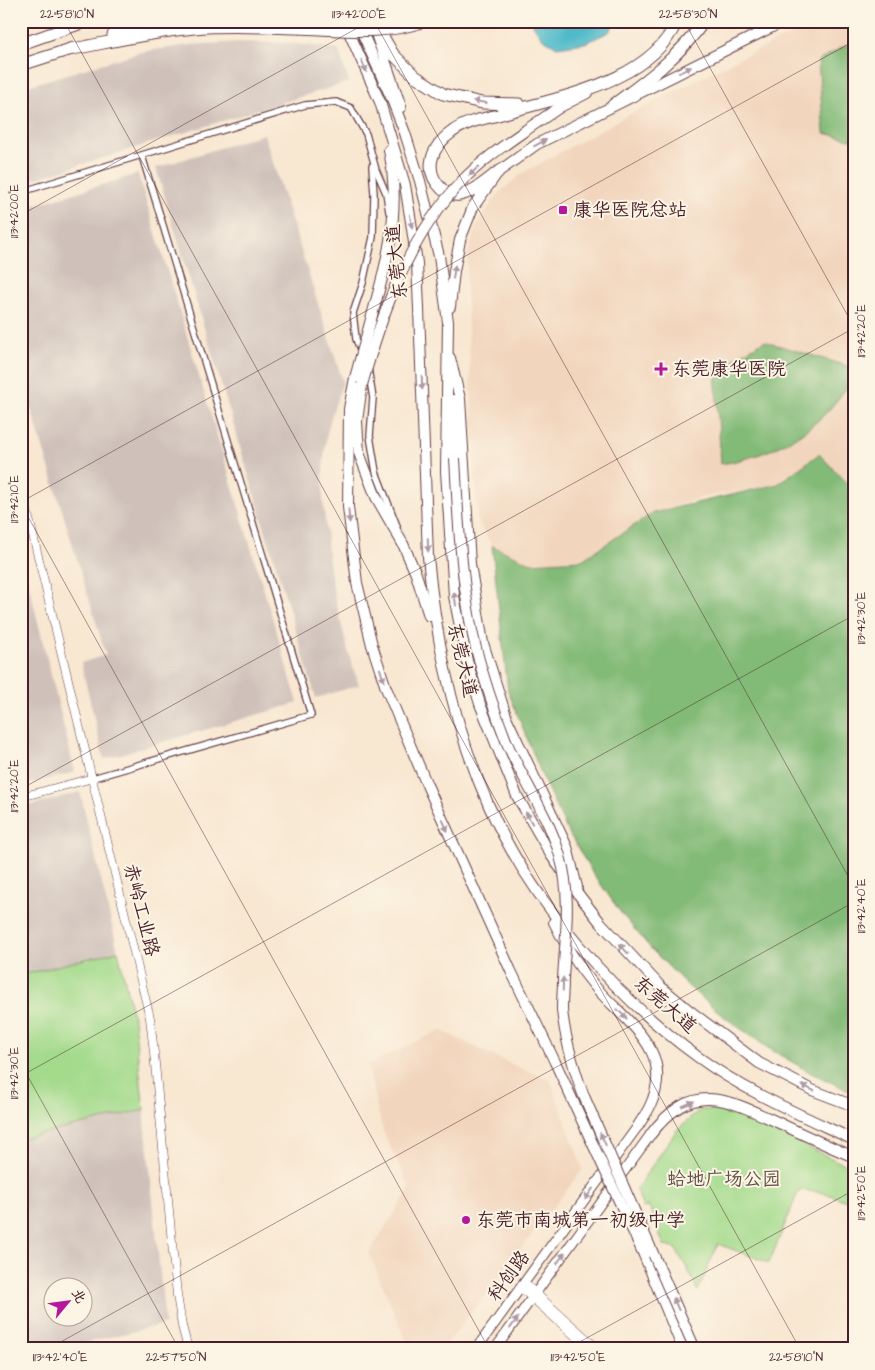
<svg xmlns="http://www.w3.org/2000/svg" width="875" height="1370" font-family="'Architects Daughter','LXGW WenKai TC',sans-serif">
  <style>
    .built { fill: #f2d5bd }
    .industrial { fill: #cfc1ba; fill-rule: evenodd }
    .green { fill: #a3da8b; stroke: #767c5b }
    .forest { fill: #82ba77; stroke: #666c51 }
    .water { fill: #4db9c9; stroke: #4c6c7a }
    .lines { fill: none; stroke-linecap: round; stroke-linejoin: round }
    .minor-casing { stroke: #643d44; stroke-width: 8 }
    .tertiary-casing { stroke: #643d44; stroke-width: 9 }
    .secondary-casing { stroke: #643d44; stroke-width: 11 }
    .trunk-casing { stroke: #643d44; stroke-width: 12 }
    .motorway-casing { stroke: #643d44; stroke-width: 13 }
    .minor { stroke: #fff; stroke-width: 5.5 }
    .tertiary { stroke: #fff; stroke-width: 8 }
    .secondary { stroke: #fff; stroke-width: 9 }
    .trunk { stroke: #fff; stroke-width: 10 }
    .motorway { stroke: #fff; stroke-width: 11 }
    .trunk-bridge-casing { stroke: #643d44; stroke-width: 12; stroke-linecap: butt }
    .motorway-bridge-casing { stroke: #643d44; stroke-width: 13; stroke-linecap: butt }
    .trunk-bridge { stroke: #fff; stroke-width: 10 }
    .motorway-bridge { stroke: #fff; stroke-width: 11 }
    .oneway { fill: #ae9aa0 }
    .ticks { fill: none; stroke: #4a1f2b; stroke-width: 1; stroke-opacity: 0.45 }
    .poi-dot { fill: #b5179e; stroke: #fcf5e5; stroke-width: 2 }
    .labels { text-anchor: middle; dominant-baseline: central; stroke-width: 4; stroke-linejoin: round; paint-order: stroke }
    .poi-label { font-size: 19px; fill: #4a1f2b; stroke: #fcf5e5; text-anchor: start }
    .street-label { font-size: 19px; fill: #4a1f2b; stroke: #fcf5e5 }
    .park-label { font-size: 19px; fill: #604e43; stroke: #fcf5e5 }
    .neatline { fill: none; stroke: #4a1f2b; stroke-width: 2 }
    .ticks-label { font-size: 12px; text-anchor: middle; fill: #4a1f2b }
  </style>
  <rect width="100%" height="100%" fill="#fcf5e5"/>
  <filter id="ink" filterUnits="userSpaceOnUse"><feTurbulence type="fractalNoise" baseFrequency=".02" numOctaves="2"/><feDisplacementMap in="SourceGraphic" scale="10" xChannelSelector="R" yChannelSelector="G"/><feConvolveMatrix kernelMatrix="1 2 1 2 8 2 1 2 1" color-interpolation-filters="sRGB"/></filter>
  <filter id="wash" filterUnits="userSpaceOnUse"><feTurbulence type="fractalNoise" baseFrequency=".0096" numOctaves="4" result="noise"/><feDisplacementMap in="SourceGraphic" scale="20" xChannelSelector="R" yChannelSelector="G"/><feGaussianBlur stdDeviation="1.12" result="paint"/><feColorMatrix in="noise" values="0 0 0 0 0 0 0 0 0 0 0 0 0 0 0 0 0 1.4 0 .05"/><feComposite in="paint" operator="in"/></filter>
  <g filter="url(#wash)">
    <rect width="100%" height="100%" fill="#f8e7d1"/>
    <g class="built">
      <polygon points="820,21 854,21 854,490 819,455 778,484 704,497 653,513 582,560 531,563 492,546 477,519 466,284 468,255 476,227 483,215 500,192 523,173 628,115 732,62"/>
      <polygon points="440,1030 511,1064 550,1080 583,1169 443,1349 410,1349 369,1253 410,1188 384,1134 376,1104 368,1065"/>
    </g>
    <g class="industrial">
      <polygon points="239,42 289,43 338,49 349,82 21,183 21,88 141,52 190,45"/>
      <polygon points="264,134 343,382 333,410 326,438 323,468 323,499 329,562 334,594 349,655 359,685 316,698 156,168"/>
      <polygon points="138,174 298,703 104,759 81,663 106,655 21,375 21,209"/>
      <polygon points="21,553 75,772 21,786"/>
      <polygon points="80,792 118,951 21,975 21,808"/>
      <path d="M144,1110L165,1324L59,1349H21V1128L24,1138ZM52,1288H82V1318H52Z"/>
    </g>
    <g class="green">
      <polygon points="118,951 134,1021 144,1110 24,1138 21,1128 21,975"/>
      <polygon points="716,1109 741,1115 854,1169 854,1204 825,1193 799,1190 769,1263 718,1244 698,1291 687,1268 675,1248 664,1246 649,1206 643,1208 636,1189 677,1130 700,1110"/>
    </g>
    <g class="forest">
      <polygon points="854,41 854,140 824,133 818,61"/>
      <path d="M764,341L854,368C854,379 847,387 841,395C812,435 769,456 721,464L715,370Z"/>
      <polygon points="819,454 854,490 854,1093 811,1073 768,1048 727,1019 688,986 653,951 621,913 592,872 566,828 545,783 508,691 492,546 531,563 582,560 653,513 778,484"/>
    </g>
    <polygon class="water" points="534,21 616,21 609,32 585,43 557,47 542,38 533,25"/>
  </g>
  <g filter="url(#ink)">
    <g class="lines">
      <defs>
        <g id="minor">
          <polyline points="21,192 305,105 336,102 351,108 366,134 376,170 386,193 389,212"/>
          <polyline points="361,352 356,339 353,313 363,283 373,237 374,194 372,166"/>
          <polyline points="368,368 373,398 370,436 376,472 397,526"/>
          <polyline points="93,778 311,715 142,156"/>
        </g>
        <g id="tertiary">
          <polyline points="21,486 150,1018 154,1053 177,1295 182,1326 188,1349"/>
          <polyline points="21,797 93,778"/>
          <polyline points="524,1283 598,1349"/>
          <polyline points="521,1288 590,1349"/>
        </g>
        <g id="secondary">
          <polyline points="476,1349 638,1126"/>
          <polyline points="495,1349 651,1134"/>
        </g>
        <g id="trunk">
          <path d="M344,21L380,102L405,185L411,222L417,263L419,309L428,557C436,643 454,727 489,806C531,901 614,996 698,1057C746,1092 801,1115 854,1140"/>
          <polyline points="357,21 391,97 405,133 420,181 439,256 448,322 446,471 454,596 467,661 480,704 517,796 551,855 579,895 600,922 661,987 690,1011 759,1063 812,1090 854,1106"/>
          <polyline points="374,28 401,107"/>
          <polyline points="526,130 560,107 587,93"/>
          <path d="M379,290C392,242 399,200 389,150"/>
          <polyline points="450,307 454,271 460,240 473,207 498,172 537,144 784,21"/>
          <polyline points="450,358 460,399 470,564 483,643 507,719 567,847 577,887"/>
          <polyline points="355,378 349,409 348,507 357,583 372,645 386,688 427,785 511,971 555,1062"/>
          <polyline points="362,385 357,421 359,453 376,497 403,544 416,574 429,616"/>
          <polyline points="452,400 455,458"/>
          <path d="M554,922C564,943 578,966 593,984C623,1021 677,1049 650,1106C647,1113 642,1119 638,1126"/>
          <path d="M651,1134C692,1081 725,1098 777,1122C802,1134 828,1146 854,1157"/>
          <polyline points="644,1255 683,1349"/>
        </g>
        <g id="motorway">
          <polyline points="374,21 393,54 415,76 443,94 482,103 519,104"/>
          <polyline points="113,35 154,21"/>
          <polyline points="21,44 87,21"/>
          <path d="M68,50C110,42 152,32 194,28C228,25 263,27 298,28"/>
          <polyline points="21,65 74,48"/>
          <path d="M613,105C646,81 681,55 704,21"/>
          <path d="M498,172C486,181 473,193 459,195C453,196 446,193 442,189C422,170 432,146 452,132C465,122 482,119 498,115C556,97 650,84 677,21"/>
        </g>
      </defs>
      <use href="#minor" class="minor-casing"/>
      <use href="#tertiary" class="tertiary-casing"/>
      <use href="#secondary" class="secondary-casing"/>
      <use href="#trunk" class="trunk-casing"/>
      <use href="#motorway" class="motorway-casing"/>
      <use href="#minor" class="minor"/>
      <use href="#tertiary" class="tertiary"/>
      <use href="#secondary" class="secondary"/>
      <use href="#trunk" class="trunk"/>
      <use href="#motorway" class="motorway"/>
      <defs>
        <g id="trunk-bridge">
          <polyline points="355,378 379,290"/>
          <path d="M362,385C382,313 408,238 461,182C480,162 503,146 526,130"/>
          <path d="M455,458C458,512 460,566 470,620C477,662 492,704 507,743C523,781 549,816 560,856C572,896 565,938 563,980C563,989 562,1000 562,1010C565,1039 573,1066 583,1094L695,1349"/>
          <polyline points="555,1062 644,1255"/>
        </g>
        <path id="motorway-bridge" d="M298,28C339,29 384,36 424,21"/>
      </defs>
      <use href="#trunk-bridge" class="trunk-bridge-casing"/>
      <use href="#motorway-bridge" class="motorway-bridge-casing"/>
      <use href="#trunk-bridge" class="trunk-bridge"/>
      <use href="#motorway-bridge" class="motorway-bridge"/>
    </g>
    <defs><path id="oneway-solid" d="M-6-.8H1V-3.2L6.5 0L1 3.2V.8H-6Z" transform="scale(1.25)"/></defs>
    <g class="oneway">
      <use href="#oneway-solid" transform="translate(364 66) rotate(67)"/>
      <use href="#oneway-solid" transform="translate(685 70) rotate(-26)"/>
      <use href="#oneway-solid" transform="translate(480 102) rotate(-170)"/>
      <use href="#oneway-solid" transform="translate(540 143) rotate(-29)"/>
      <use href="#oneway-solid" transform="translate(474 171) rotate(137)"/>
      <use href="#oneway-solid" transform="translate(411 221) rotate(81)"/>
      <use href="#oneway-solid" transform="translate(454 272) rotate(-82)"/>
      <use href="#oneway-solid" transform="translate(422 383) rotate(88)"/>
      <use href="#oneway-solid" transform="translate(349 516) rotate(85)"/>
      <use href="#oneway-solid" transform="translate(428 545) rotate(88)"/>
      <use href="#oneway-solid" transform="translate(455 599) rotate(-99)"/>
      <use href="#oneway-solid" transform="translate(382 675) rotate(72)"/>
      <use href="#oneway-solid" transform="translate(529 818) rotate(-119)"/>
      <use href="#oneway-solid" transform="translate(445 825) rotate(66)"/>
      <use href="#oneway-solid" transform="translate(624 949) rotate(-132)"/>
      <use href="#oneway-solid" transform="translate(563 984) rotate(-88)"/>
      <use href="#oneway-solid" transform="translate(622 1014) rotate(45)"/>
      <use href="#oneway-solid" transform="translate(808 1088) rotate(-155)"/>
      <use href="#oneway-solid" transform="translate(688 1104) rotate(-23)"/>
      <use href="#oneway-solid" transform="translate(603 1139) rotate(-114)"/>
      <use href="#oneway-solid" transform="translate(589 1194) rotate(126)"/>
      <use href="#oneway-solid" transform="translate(561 1258) rotate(-54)"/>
      <use href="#oneway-solid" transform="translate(676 1304) rotate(-113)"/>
      <use href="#oneway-solid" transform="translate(514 1323) rotate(-54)"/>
    </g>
  </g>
  <path class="ticks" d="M64,21L800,1349M374,21L854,887M684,21L854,327M21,215L370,21M21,502L854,41M21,504L489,1349M21,789L854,328M21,1064L179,1349M21,1076L854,615M48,1349L854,902M567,1349L854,1190"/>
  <g class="poi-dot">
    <rect x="558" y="205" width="10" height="10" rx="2.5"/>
    <path d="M658.5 361.5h5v5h5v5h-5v5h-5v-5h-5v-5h5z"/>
    <circle cx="466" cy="1220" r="5"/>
  </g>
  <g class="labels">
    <g class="poi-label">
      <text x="573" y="210">康华医院总站</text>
      <text x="672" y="369">东莞康华医院</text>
      <text x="476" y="1220">东莞市南城第一初级中学</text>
    </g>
    <g class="street-label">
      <text transform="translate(397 262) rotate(-96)">东莞大道</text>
      <text transform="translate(462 660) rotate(77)">东莞大道</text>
      <text transform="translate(141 910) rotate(76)">赤岭工业路</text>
      <text transform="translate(665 1005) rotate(41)">东莞大道</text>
      <text transform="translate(509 1276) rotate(-54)">科创路</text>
    </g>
    <g class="park-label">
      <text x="724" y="1179">蛤地广场公园</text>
    </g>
  </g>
  <rect width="875" height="1370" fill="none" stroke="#fcf5e5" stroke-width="55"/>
  <g transform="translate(68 1302) rotate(61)"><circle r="24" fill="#fcf5e5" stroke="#b59f9b"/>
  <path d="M0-4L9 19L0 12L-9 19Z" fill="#b5179e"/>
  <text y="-8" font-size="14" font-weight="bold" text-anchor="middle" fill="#4a1f2b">北</text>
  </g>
  <rect x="28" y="28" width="820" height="1314" class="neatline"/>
  <g class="ticks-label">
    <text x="67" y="18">22°58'10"N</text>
    <text x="359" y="18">113°42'00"E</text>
    <text x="688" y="18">22°58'30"N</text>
    <text transform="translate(14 211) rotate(-90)" y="4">113°42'00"E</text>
    <text transform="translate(861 331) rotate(-90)" y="4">113°42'20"E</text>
    <text transform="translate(14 499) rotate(-90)" y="4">113°42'10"E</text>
    <text transform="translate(861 618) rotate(-90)" y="4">113°42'30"E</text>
    <text transform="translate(14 786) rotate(-90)" y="4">113°42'20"E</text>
    <text transform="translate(861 906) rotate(-90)" y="4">113°42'40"E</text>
    <text transform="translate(14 1073) rotate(-90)" y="4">113°42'30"E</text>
    <text transform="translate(861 1193) rotate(-90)" y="4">113°42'50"E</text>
    <text x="60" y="1361">113°42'40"E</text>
    <text x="176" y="1361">22°57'50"N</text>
    <text x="578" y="1361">113°42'50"E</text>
    <text x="796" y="1361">22°58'10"N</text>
  </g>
</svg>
